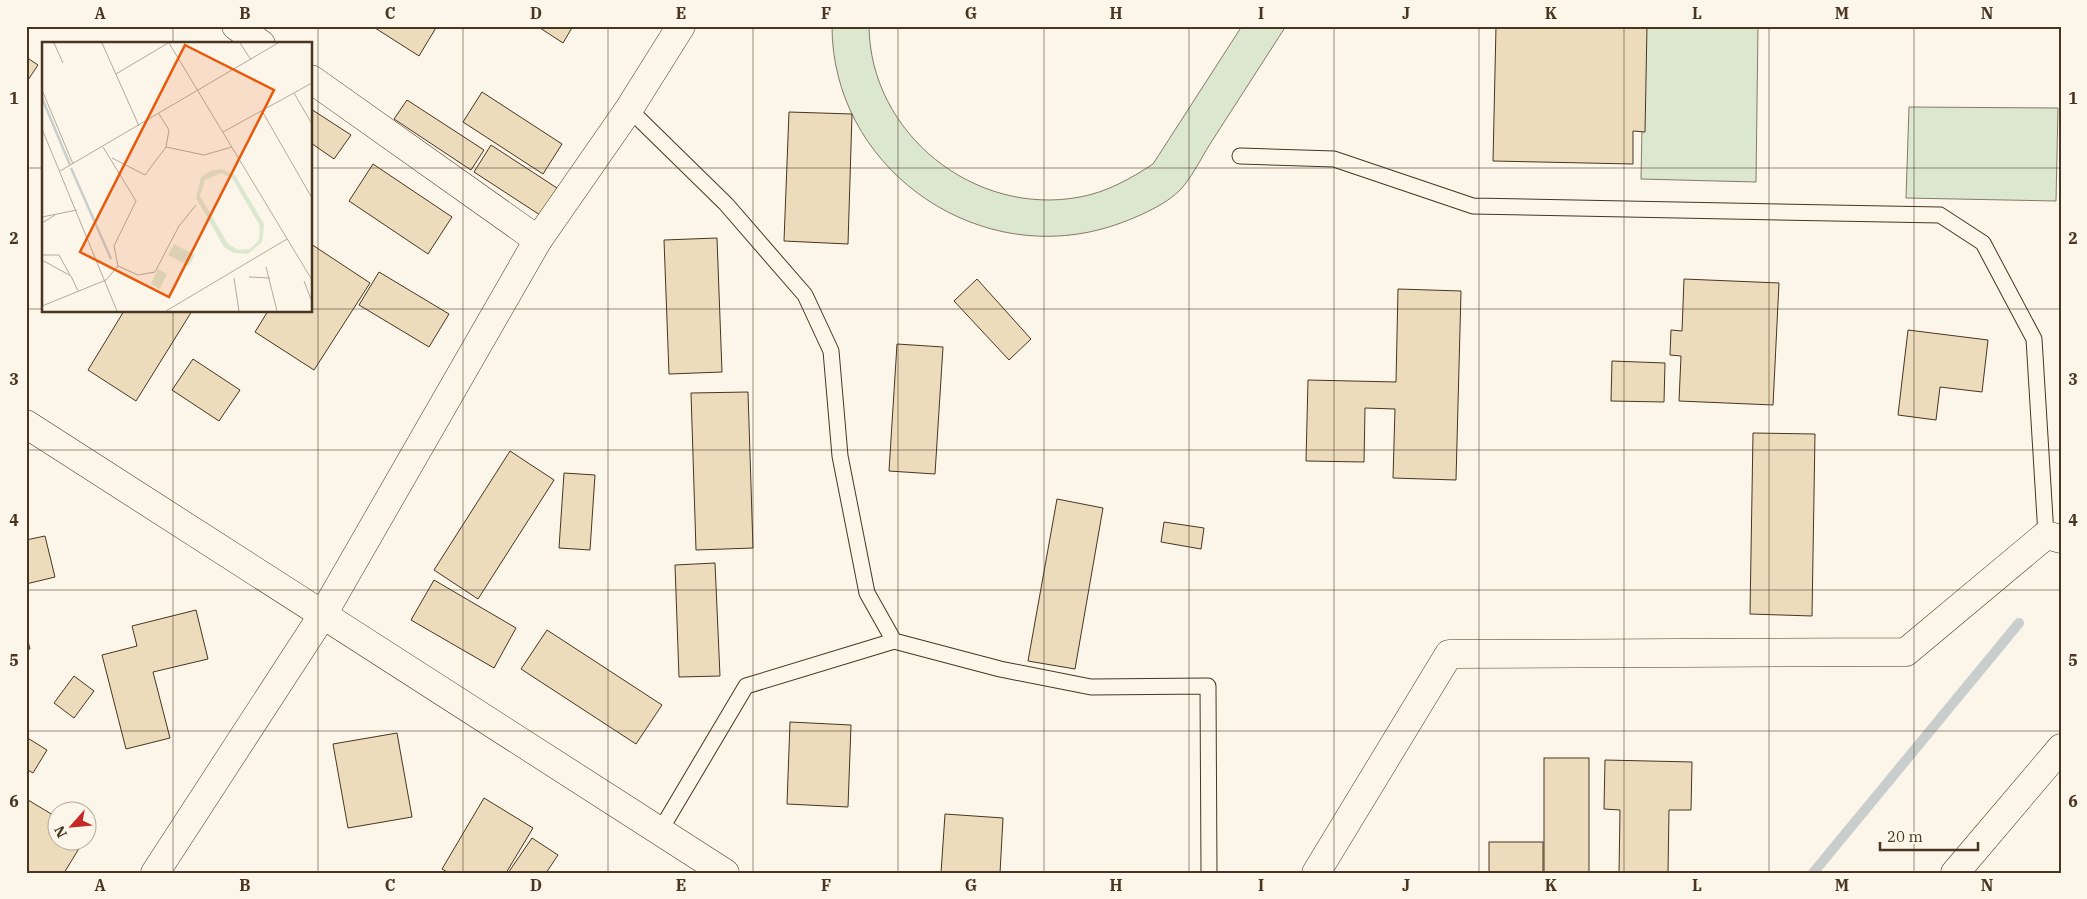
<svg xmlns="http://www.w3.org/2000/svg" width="2087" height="899" font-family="'IBM Plex Serif',serif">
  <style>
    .green { fill: #dce7d0; stroke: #887966 }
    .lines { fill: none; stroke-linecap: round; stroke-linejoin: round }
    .stream { stroke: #c9cecd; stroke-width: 10 }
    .building { fill: #ecdcbc; stroke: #4a3520 }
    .lane-casing { stroke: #4a3520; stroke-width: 17 }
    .street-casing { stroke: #4a3520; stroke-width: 29 }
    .primary-casing { stroke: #4a3520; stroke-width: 29 }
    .lane { stroke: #fbf6e9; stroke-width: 15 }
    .street { stroke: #fbf6e9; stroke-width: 28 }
    .primary { stroke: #fbf6e9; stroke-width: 28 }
    .grid { fill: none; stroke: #4a3520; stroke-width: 1; stroke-opacity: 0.55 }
    .inset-river { fill: none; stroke: #c9cecd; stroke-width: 2.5 }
    .inset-road { fill: none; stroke: #b4a999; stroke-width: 1 }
    .view { fill: #e8590c; fill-opacity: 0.15; stroke: #e8590c; stroke-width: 2.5 }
    .inset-edge { fill: none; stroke: #4a3520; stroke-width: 2.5 }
    .neatline { fill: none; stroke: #4a3520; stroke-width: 2 }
    .grid-label { font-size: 16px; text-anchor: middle; font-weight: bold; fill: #4a3520 }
  </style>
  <rect width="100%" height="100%" fill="#fbf6e9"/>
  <g class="green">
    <path d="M832,26H869C870,134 975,217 1080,197C1107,192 1130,179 1153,164L1242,26H1286C1261,65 1235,105 1210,144C1202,157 1189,182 1179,191C1162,208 1124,223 1102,229C969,265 832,164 832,26Z"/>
    <polygon points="1644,26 1758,26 1756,182 1641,179"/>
    <polygon points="1909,107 2058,108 2056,201 1906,198"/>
  </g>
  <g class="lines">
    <polyline class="stream" points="1813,873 2019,623"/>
  </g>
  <g class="building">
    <polygon points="372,26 437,26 419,56"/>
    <polygon points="537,26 573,26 563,43"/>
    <polygon points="1496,26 1647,26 1645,132 1633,131 1633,164 1493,161"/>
    <polygon points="26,57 38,65 26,83"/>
    <polygon points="482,92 562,144 543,174 463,122"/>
    <polygon points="407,100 484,150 471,170 394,119"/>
    <polygon points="311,109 351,135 334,159 311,143"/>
    <polygon points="789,112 852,114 848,244 784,241"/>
    <polygon points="491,145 557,188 540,215 474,172"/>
    <polygon points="373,164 452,217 428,254 349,201"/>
    <polygon points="717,238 722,372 669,374 664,240"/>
    <polygon points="311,244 370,283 314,370 255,332 268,311 311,311"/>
    <polygon points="379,272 449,314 429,347 359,305"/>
    <polygon points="977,279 1031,339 1009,360 954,301"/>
    <polygon points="1684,279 1779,283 1773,405 1679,401 1681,356 1670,355 1671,330 1682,331"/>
    <polygon points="1398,289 1461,291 1456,480 1393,478 1395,409 1365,408 1364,462 1306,461 1308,380 1396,382"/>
    <polygon points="124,311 192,311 136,401 88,370"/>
    <polygon points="1908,330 1988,340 1982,392 1940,387 1936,420 1898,415"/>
    <polygon points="897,344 943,347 935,474 889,471"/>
    <polygon points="193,359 240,390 219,421 172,390"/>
    <polygon points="1612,361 1665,363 1664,402 1611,401"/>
    <polygon points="748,392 753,548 696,550 691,393"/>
    <polygon points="1753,433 1815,434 1812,616 1750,614"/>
    <polygon points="510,451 554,480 478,599 434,570"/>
    <polygon points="564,473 595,475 590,550 559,548"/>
    <polygon points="1057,499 1103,508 1075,669 1028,661"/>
    <polygon points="1164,522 1204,528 1201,549 1161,542"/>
    <polygon points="45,536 55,577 26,584 26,540"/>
    <polygon points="715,563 720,676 679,677 675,565"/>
    <polygon points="434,580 516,628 494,668 411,620"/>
    <polygon points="196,610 208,659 153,672 170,738 126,749 102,655 137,646 132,626"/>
    <polygon points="547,630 662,705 636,744 521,669"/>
    <polygon points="26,633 30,649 26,650"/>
    <polygon points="74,676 94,691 74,718 54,703"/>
    <polygon points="790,722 851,725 848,807 787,804"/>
    <polygon points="397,733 412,817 348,828 333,744"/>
    <polygon points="26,737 47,750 33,773 26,769"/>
    <rect x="1544" y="758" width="45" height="115"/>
    <polygon points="1605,760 1692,762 1691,810 1669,810 1668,873 1619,873 1620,810 1604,809"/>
    <polygon points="484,798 533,828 506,873 449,873 442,869"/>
    <polygon points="28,800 58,818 58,842 83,842 64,873 26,873 26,803"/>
    <polygon points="945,814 1003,818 1000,873 941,873"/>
    <polygon points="532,838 558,855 546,873 508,873"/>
    <rect x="1489" y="842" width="54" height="31"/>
  </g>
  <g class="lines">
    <defs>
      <g id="lane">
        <polyline points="629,109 726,204 805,295 831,351 840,456 867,593 894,641 1000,669 1091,687 1208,686 1209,873"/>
        <polyline points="1240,156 1334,159 1473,206 1940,215 1983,243 2034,339 2046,535"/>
        <polyline points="660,831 746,686 894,641"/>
      </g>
      <g id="street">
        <polyline points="236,26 261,44"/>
        <polyline points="311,79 538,240"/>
        <polyline points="26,424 725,873"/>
        <polyline points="155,873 322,616 538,240 629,109 681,26"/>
        <polyline points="1316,873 1449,654 1906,652 2046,535 2061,539"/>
      </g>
      <polyline id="primary" points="1955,873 2061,748"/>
    </defs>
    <use href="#lane" class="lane-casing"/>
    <use href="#street" class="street-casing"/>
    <use href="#primary" class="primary-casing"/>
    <use href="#lane" class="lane"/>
    <use href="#street" class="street"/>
    <use href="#primary" class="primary"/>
  </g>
  <path class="grid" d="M173,26V44M318,26V873M463,26V873M608,26V873M753,26V873M898,26V873M1044,26V873M1189,26V873M1334,26V873M1479,26V873M1624,26V873M1769,26V873M1914,26V873M26,168H44M311,168H2061M26,309H44M311,309H2061M173,311V873M26,450H2061M26,590H2061M26,731H2061"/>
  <g transform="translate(42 42)">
    <rect width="270" height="270" fill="#fbf6e9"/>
    <path d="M179,127L193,133L222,182L220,200L206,212L192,211L182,205L154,156L159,135L168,129ZM179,131L190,136L218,184L217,198L208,207L196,208L186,202L158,154L163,138ZM132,202L153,213L147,224L126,213ZM116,227L125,232L118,247L109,242Z" fill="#dce7d0" fill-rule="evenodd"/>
    <path class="inset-river" d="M0,56L28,123M29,126L69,217"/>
    <path class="inset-road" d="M12,1L21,21M60,1L97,84M127,1L270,238M198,1L209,18M74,32L126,1M0,48L31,122M252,51L270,82M220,69L270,156M117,72L127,88L124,105M0,87L75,269M181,90L270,41M70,116L103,133L124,105L162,113L190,105M18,129L236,1M0,175L35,168M0,181L13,173M0,213H17L28,233M0,218L29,234L36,249M76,224L96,233L113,230L137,184L154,163M224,225L235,269M207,235L228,236M192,236L197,269M262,239L270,260M0,264L64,238L76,224L72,204L94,159L61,105M124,269L245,197"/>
    <path class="view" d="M143,3L232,48L127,255L38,210Z"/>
    <rect width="270" height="270" class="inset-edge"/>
  </g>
  <rect width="2087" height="899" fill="none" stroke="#fbf6e9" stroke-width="55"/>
  <g transform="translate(72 826) rotate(243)"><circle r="24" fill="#fbf6e9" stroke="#b4a999"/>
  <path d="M0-4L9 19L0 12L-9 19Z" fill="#c62828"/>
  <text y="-8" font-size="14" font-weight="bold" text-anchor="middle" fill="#4a3520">N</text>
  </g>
  <path d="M1880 842v8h98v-8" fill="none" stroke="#4a3520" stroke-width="2.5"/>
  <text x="1887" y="842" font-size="15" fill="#4a3520" stroke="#fbf6e9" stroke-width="4" paint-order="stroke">20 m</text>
  <rect x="28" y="28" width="2032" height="844" class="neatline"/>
  <g class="grid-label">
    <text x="100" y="19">A</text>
    <text x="245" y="19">B</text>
    <text x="390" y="19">C</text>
    <text x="536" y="19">D</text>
    <text x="681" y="19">E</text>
    <text x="826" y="19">F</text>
    <text x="971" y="19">G</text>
    <text x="1116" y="19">H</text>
    <text x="1261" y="19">I</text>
    <text x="1406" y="19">J</text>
    <text x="1551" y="19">K</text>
    <text x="1697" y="19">L</text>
    <text x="1842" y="19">M</text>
    <text x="1987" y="19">N</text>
    <text x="14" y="104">1</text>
    <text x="2073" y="104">1</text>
    <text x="14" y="244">2</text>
    <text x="2073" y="244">2</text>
    <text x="14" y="385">3</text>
    <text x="2073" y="385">3</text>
    <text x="14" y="526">4</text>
    <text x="2073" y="526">4</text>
    <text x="14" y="666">5</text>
    <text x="2073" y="666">5</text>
    <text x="14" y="807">6</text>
    <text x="2073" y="807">6</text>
    <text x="100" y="891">A</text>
    <text x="245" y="891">B</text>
    <text x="390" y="891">C</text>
    <text x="536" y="891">D</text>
    <text x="681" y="891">E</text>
    <text x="826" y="891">F</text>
    <text x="971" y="891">G</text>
    <text x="1116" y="891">H</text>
    <text x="1261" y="891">I</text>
    <text x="1406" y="891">J</text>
    <text x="1551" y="891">K</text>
    <text x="1697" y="891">L</text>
    <text x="1842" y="891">M</text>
    <text x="1987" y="891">N</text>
  </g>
</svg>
